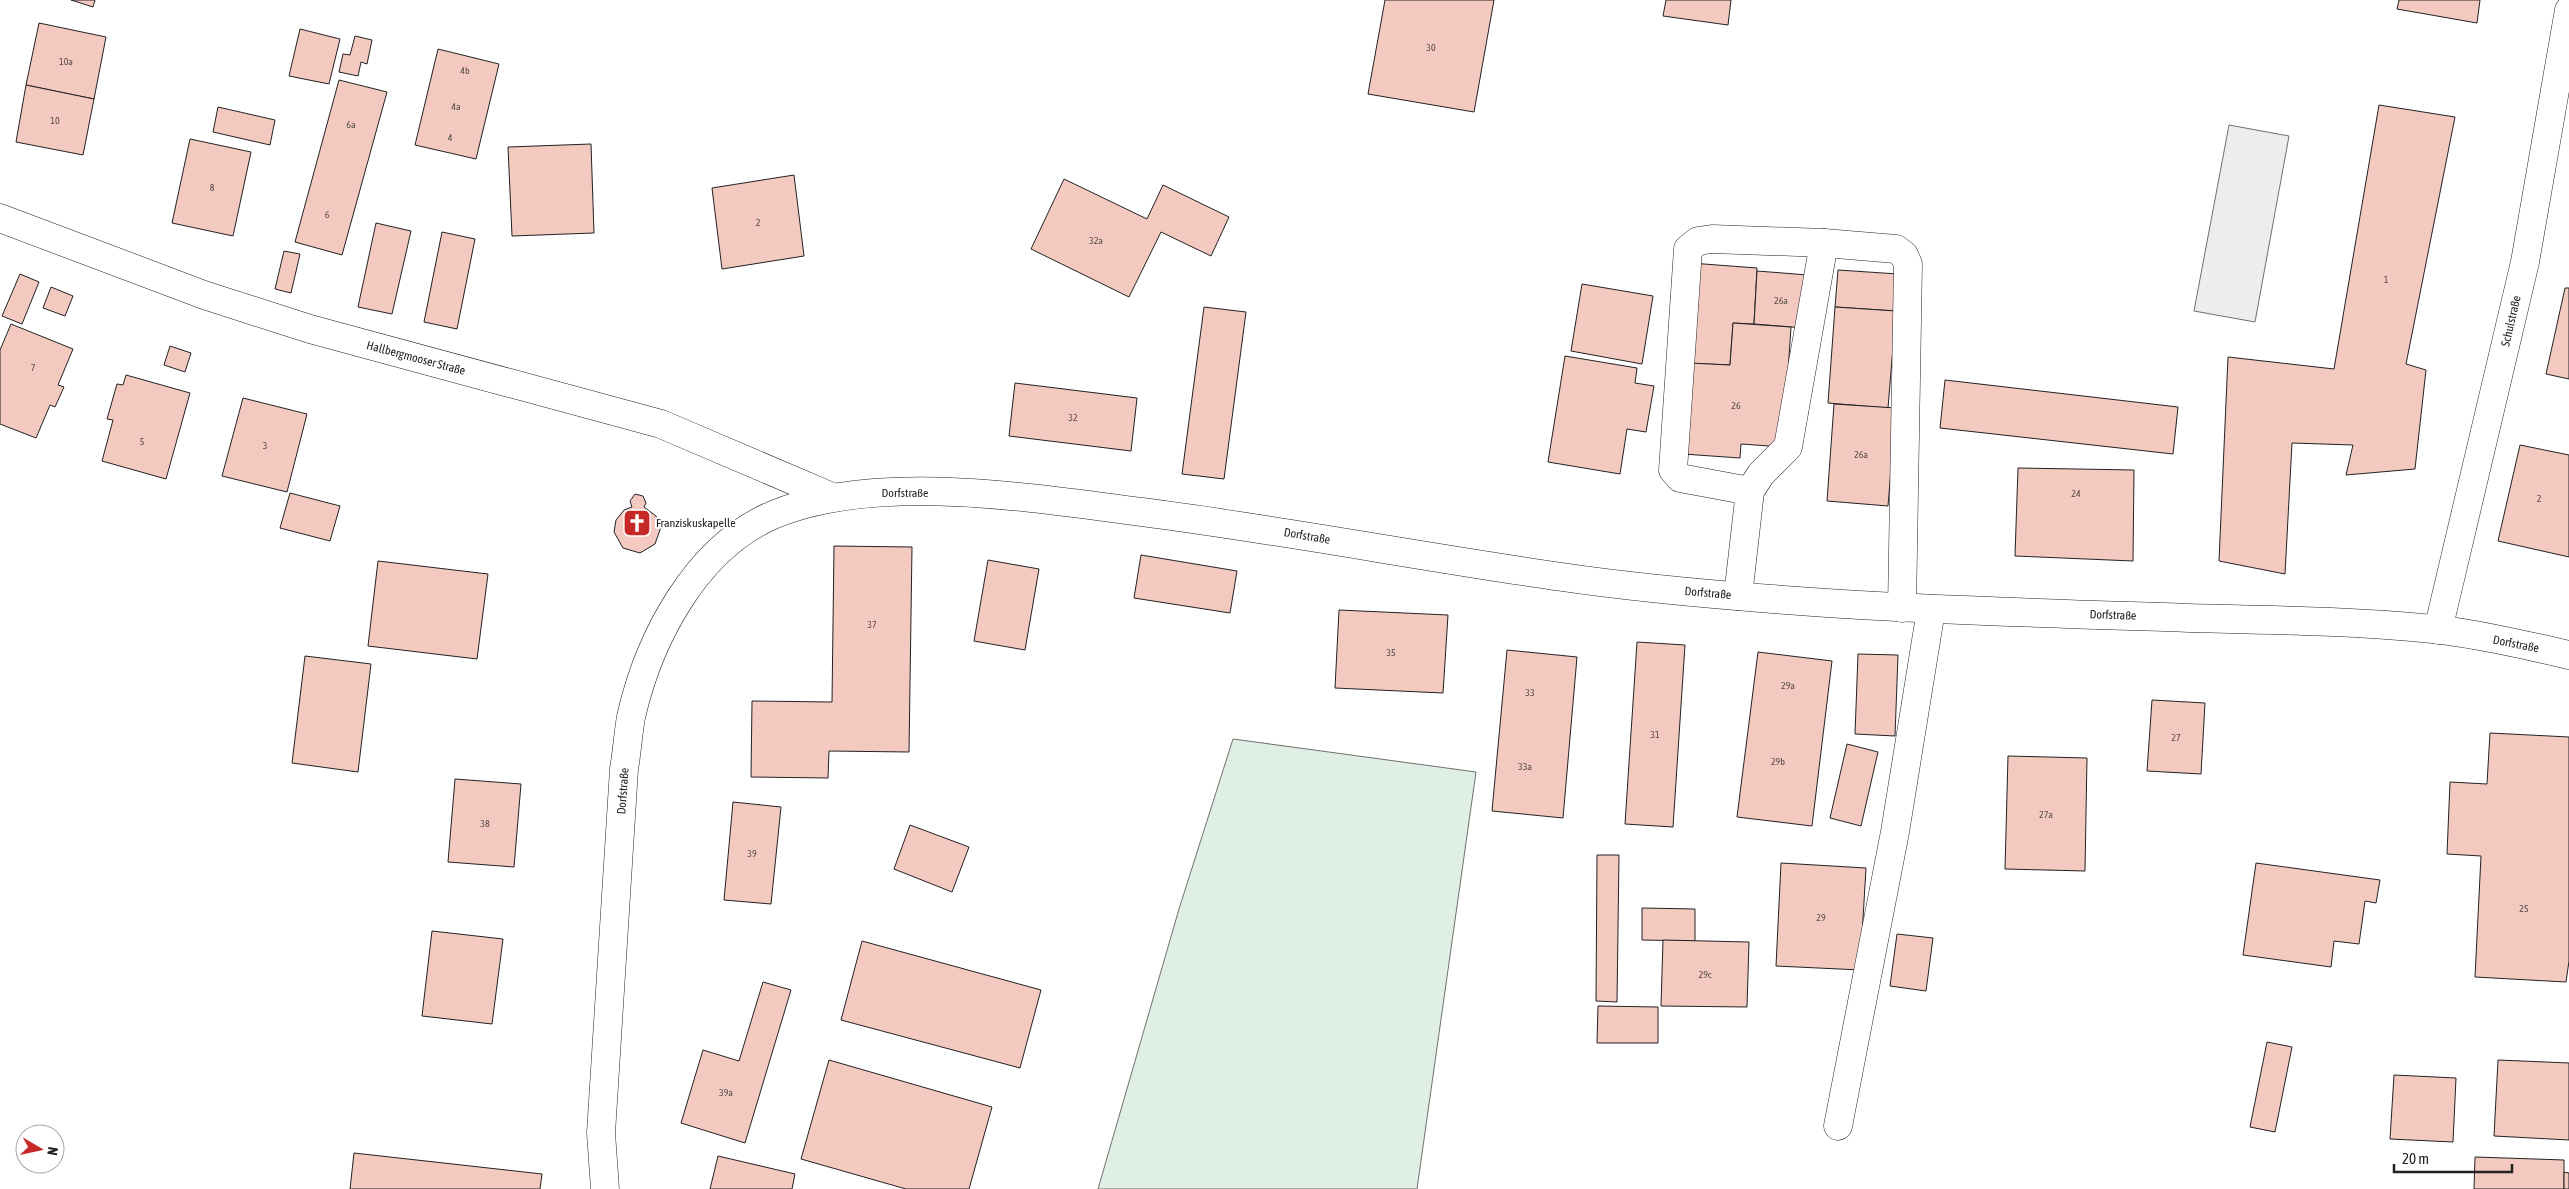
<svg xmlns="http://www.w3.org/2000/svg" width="2569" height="1189" font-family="'Asap Condensed',sans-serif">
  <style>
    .green { fill: #e0efe3; stroke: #6f6f6f }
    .parking { fill: #ededed; stroke: #6f6f6f }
    .building { fill: #f3c9c0; stroke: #222 }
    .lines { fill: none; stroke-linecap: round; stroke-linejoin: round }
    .minor-casing { stroke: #222; stroke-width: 29 }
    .minor { stroke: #fff; stroke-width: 28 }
    .labels { text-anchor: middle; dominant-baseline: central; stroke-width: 4; stroke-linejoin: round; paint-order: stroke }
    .number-label { font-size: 10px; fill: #564c4a }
    .street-label { font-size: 12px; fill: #222; stroke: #fff }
    .poi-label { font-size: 12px; fill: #222; stroke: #fff; text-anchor: start }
  </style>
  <rect width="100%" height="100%" fill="#fff"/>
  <polygon class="green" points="1233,739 1476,772 1417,1189 1098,1189 1179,909"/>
  <polygon class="parking" points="2229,125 2289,136 2255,322 2194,311"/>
  <g class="building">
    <polygon points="71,0 95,0 93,7"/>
    <polygon points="1385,0 1494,0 1474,112 1368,94"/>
    <polygon points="1666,0 1731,0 1728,25 1663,16"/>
    <polygon points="2399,0 2480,0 2477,23 2397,9"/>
    <polygon points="39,23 106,37 94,99 26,85"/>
    <polygon points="300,29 340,39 329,84 289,76"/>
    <polygon points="355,36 372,40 367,64 361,62 358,76 339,72 343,54 350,55"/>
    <polygon points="438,49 499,64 476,159 415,145"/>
    <polygon points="339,80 387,92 342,255 295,242"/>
    <polygon points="26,85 94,99 83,155 16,142"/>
    <polygon points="2379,105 2455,117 2406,364 2426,370 2415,469 2346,475 2353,445 2292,443 2285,574 2219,561 2228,357 2334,369"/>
    <polygon points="218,107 275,120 270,145 213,132"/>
    <polygon points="190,139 251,152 233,236 172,223"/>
    <polygon points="591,144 594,233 512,236 508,147"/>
    <polygon points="794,175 804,256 722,269 712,188"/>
    <polygon points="1064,179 1147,219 1163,185 1229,217 1211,256 1161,232 1129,297 1031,249"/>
    <polygon points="376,223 411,231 392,314 358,307"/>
    <polygon points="442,232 475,239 457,329 424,322"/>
    <polygon points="284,251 300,254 291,293 275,289"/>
    <polygon points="1691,263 1757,268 1754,324 1733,323 1730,365 1685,363"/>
    <polygon points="1838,270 1898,274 1896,311 1835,307"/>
    <polygon points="1757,271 1808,275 1804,328 1754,324"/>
    <polygon points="20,274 39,282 22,324 2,316"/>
    <polygon points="1582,284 1653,296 1642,364 1571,351"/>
    <polygon points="51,287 73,296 65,316 43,308"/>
    <polygon points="2565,288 2569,288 2569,379 2546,374"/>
    <polygon points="1204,307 1246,312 1224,479 1182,474"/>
    <polygon points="1835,307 1896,311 1888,408 1828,403"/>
    <polygon points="1733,323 1791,327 1783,447 1741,444 1740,458 1683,454 1689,363 1730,365"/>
    <polygon points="11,324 73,349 58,385 64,387 55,407 50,405 36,438 0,424 0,350"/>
    <polygon points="170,346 191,353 185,372 164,365"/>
    <polygon points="1565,356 1637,368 1635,383 1654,386 1646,432 1627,429 1620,474 1548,462"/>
    <polygon points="126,375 190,393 166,479 102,461 113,420 107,419 117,384 123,385"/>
    <polygon points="1945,380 2178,407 2173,454 1940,428"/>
    <polygon points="1015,383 1137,398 1131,451 1009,436"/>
    <polygon points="243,398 307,414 287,492 222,476"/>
    <polygon points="1834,404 1896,408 1888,506 1827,501"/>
    <polygon points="2520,445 2569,455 2569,557 2498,541"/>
    <polygon points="2018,468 2134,470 2133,561 2015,556"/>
    <polygon points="290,493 340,506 330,541 280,528"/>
    <polygon points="635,494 643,496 646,503 644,507 656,516 661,527 655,544 640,553 623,548 614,532 616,520 624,510 632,507 630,501"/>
    <polygon points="834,546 912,547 909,752 829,751 828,778 751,777 752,701 832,702"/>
    <polygon points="1141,555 1237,571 1230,613 1134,598"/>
    <polygon points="988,560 1039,569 1025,650 974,641"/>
    <polygon points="378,561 488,574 477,659 368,646"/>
    <polygon points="1339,610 1448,615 1443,693 1335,688"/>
    <polygon points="1637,642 1685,645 1673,827 1625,824"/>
    <polygon points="1507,650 1577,657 1563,818 1492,811"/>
    <polygon points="1758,652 1832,661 1812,826 1737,817"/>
    <polygon points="1858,654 1898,655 1895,736 1855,734"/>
    <polygon points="305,656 371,664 358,772 292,763"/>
    <polygon points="2152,700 2205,703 2201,774 2147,771"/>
    <polygon points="2490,733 2569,737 2569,961 2566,982 2475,977 2481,856 2447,854 2450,782 2487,784"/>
    <polygon points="1847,744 1878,752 1861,826 1830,818"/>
    <polygon points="2008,756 2087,758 2085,871 2005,869"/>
    <polygon points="455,779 521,784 514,867 448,862"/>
    <polygon points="733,802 781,807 771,904 724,900"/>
    <polygon points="910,825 969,847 952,892 894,869"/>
    <polygon points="1597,855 1619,855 1617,1002 1596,1001"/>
    <polygon points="1781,863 1866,868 1860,970 1776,966"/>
    <polygon points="2256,863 2380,880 2376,903 2365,901 2359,944 2334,941 2331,967 2243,955"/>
    <polygon points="1642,908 1695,909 1695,941 1642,940"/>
    <polygon points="432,931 503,939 492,1024 422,1016"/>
    <polygon points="1897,934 1933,938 1926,991 1890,986"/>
    <polygon points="1663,940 1749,942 1747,1007 1661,1006"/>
    <polygon points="862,941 1041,990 1020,1068 841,1020"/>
    <polygon points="763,982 791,990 745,1143 681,1123 703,1050 739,1061"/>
    <polygon points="1598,1006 1658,1007 1658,1043 1597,1043"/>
    <polygon points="2267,1042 2292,1047 2275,1132 2250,1127"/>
    <polygon points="829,1060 992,1107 969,1189 906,1189 801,1159"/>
    <polygon points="2498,1060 2569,1063 2569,1140 2494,1136"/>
    <polygon points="2394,1075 2456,1078 2453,1142 2390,1139"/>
    <polygon points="354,1153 542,1174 540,1189 350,1189"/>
    <polygon points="718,1156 795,1174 792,1189 710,1189"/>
    <polygon points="2475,1157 2564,1160 2564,1189 2474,1189"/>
    <polygon points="2564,1172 2569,1173 2569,1189 2564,1189"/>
  </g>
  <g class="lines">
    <defs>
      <g id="minor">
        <polyline points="0,218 204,295 310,329 661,424 832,497"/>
        <polyline points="1750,491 1680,478 1673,470 1688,249 1698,241 1712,239 1824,243 1896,249 1904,255 1908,264 1902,608"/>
        <polyline points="1738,596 1750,491 1761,474 1788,447 1824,243"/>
        <polyline points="2438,630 2525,262 2569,10"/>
        <polyline points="1838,1126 1895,832 1931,610"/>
        <path d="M605,1189L601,1133L624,769C627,752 628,734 631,717C649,638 696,548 773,515C875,472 1033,498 1142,512C1282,530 1422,557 1562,577C1650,590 1739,597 1827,603C1948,611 2068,614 2189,618C2270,620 2352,621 2433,629C2478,634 2525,645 2569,655"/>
      </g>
    </defs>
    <use href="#minor" class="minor-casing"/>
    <use href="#minor" class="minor"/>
  </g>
  <defs>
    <symbol id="church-square" viewBox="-11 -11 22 22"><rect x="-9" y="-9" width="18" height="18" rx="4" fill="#c62828" stroke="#fff"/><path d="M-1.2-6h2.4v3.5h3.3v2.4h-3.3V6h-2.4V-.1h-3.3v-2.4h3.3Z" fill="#fff"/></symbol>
  </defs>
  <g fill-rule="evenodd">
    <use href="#church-square" x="621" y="507" width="32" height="32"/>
  </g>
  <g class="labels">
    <g class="number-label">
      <text x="1431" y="47">30</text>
      <text x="66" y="61">10a</text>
      <text x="465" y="70">4b</text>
      <text x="456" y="106">4a</text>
      <text x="55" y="120">10</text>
      <text x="351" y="124">6a</text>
      <text x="450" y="137">4</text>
      <text x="212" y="187">8</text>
      <text x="327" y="214">6</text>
      <text x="758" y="222">2</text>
      <text x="1096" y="240">32a</text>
      <text x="2386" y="279">1</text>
      <text x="1781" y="300">26a</text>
      <text x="33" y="367">7</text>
      <text x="1736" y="405">26</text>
      <text x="1073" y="417">32</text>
      <text x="142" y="441">5</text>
      <text x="265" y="445">3</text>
      <text x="1861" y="454">26a</text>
      <text x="2076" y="493">24</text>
      <text x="2539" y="498">2</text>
      <text x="872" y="624">37</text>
      <text x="1391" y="652">35</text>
      <text x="1788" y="685">29a</text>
      <text x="1530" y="692">33</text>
      <text x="1655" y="734">31</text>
      <text x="2176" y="737">27</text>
      <text x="1778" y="761">29b</text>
      <text x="1525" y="766">33a</text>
      <text x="2046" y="814">27a</text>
      <text x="485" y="823">38</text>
      <text x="752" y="853">39</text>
      <text x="2524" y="908">25</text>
      <text x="1821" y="917">29</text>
      <text x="1705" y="974">29c</text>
      <text x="726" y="1092">39a</text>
    </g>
    <g class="street-label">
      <text transform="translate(2511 321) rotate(-77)">Schulstraße</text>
      <text transform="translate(416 358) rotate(15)">Hallbergmooser Straße</text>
      <text x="905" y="493">Dorfstraße</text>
      <text transform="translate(1307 536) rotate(10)">Dorfstraße</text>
      <text transform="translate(1708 593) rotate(5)">Dorfstraße</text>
      <text transform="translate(2113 615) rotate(2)">Dorfstraße</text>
      <text transform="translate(2516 644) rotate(11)">Dorfstraße</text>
      <text transform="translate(623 791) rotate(-86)">Dorfstraße</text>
    </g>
    <g class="poi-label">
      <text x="656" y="523">Franziskuskapelle</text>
    </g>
  </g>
  <g transform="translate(40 1149) rotate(99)"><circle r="24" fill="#ffffff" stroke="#a7a7a7"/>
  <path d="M0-4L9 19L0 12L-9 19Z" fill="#c62828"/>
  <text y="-8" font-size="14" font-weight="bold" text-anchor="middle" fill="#222222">N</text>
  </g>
  <path d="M2394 1164v8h118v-8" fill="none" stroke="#222222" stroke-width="2.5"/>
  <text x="2402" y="1164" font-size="15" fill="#222222" stroke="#ffffff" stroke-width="4" paint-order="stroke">20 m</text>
</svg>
